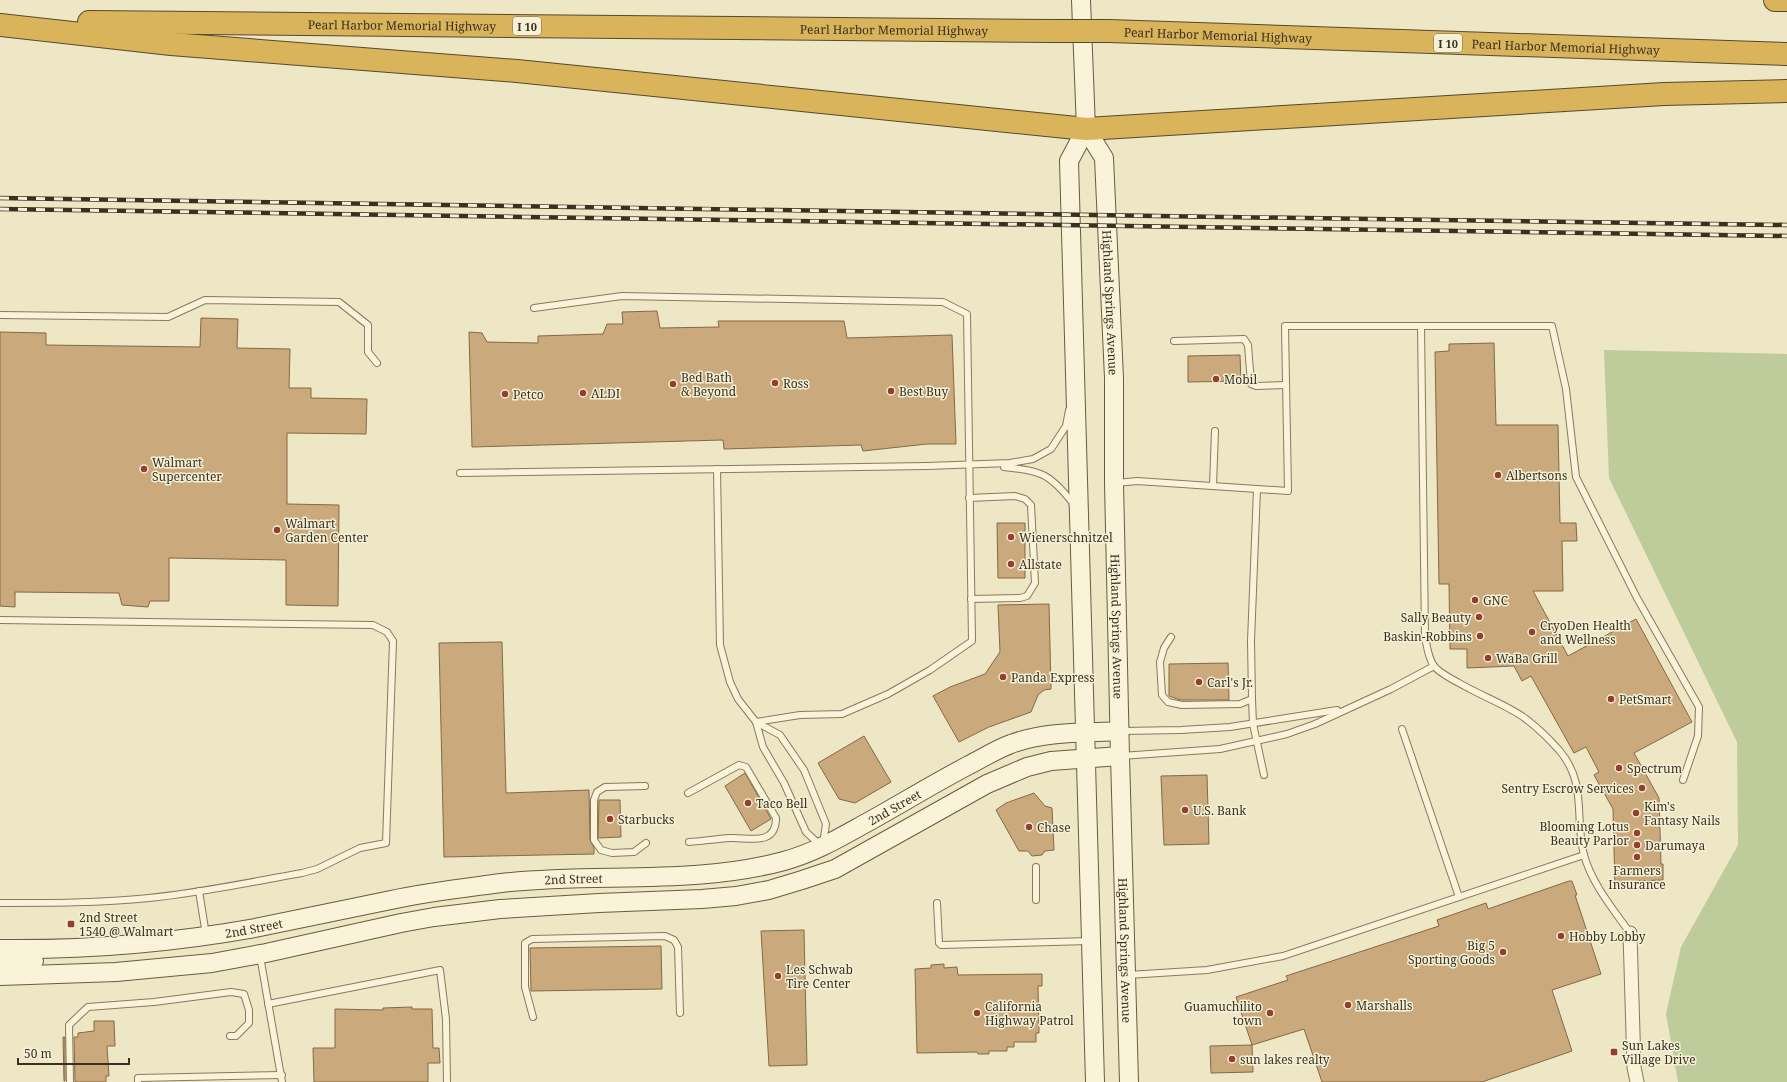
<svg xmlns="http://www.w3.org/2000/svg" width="1787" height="1082" font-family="'Noto Serif',serif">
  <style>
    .green { fill: #becb9a }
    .building { fill: #caa97d; stroke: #866843 }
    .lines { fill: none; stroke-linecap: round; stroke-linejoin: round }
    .lane-casing { stroke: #887a5c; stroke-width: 8 }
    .street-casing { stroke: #887a5c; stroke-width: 15 }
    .secondary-casing { stroke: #6a5b3f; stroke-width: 20 }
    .highway-casing { stroke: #564830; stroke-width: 24 }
    .lane { stroke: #f8f3d9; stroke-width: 6 }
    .street { stroke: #f8f3d9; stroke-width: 13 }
    .secondary { stroke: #f8f3d9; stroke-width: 18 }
    .highway { stroke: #d9b45a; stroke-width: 22 }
    .rail-casing { stroke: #393020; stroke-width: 4.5 }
    .rail { stroke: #f5f0d6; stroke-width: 3; stroke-dasharray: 9; stroke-linecap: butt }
    .highway-bridge-casing { stroke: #564830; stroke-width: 24; stroke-linecap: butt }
    .highway-bridge { stroke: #d9b45a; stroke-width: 22 }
    .poi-dot { fill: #953d2e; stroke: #f5f0d6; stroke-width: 1.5 }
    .labels { text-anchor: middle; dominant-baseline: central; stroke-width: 3; stroke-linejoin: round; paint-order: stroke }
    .shield { fill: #f5f0d6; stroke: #716a57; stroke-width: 1 }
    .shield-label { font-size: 11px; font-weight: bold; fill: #393020 }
    .street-label { font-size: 12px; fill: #393020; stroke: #f5f0d6 }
    .poi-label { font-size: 12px; fill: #393020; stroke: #f5f0d6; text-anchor: start }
  </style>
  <rect width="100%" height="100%" fill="#ede7c6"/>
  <polygon class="green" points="1604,350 1787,354 1787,1082 1678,1082 1666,1014 1681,947 1738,845 1737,742 1609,478"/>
  <g class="building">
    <polygon points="657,311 660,328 719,327 718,321 844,321 847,338 952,335 956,444 927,444 863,451 861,445 724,449 723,440 472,447 469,332 482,333 487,342 538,343 538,336 603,334 607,324 623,324 622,312"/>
    <polygon points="201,318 238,319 237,348 290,349 289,388 311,388 311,398 367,399 366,434 287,433 287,504 339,505 338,606 286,605 286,560 169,558 169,601 150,601 148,607 122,605 119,593 15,592 15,607 0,606 0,332 46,333 46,345 200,347"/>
    <polygon points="1494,343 1496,425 1558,425 1560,523 1576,523 1577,541 1562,541 1563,591 1533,591 1568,656 1636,619 1692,722 1634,753 1659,798 1661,864 1663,864 1663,880 1636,881 1636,887 1615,888 1613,809 1594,775 1599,772 1586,747 1574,753 1531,676 1522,681 1514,666 1467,668 1467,649 1450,649 1449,584 1439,584 1435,352 1449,351 1449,344"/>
    <polygon points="1240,355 1241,381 1188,382 1188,356"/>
    <polygon points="997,523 1025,523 1025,578 998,578"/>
    <polygon points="1049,604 1051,689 1044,690 1038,695 1031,712 989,727 959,742 933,696 950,687 985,674 1000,652 998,605"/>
    <polygon points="502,642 506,793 589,790 590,840 594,848 594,854 444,857 439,643"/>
    <polygon points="1228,663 1229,700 1180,700 1169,696 1169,664"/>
    <polygon points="864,736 891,782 855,803 839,799 818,763"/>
    <polygon points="745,773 771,819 751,831 725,786"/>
    <polygon points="1207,775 1209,844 1164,845 1161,776"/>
    <polygon points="1034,793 1045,806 1052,808 1054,850 1045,851 1042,855 1032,856 1028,851 1019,851 996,810 1006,803"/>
    <polygon points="599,800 620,800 621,837 598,838"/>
    <polygon points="1569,881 1572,881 1577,895 1575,895 1601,974 1552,990 1572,1051 1482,1082 1322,1082 1304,1029 1252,1045 1236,997 1288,980 1286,976 1439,926 1437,920 1486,903 1488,909"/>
    <polygon points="804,930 807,1065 769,1066 761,931"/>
    <polygon points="661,946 662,989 531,991 530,948"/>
    <polygon points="944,964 944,968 957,967 958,975 1042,974 1042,986 1038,986 1039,1033 1036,1033 1036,1042 1014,1042 1014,1047 1007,1047 1007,1051 989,1051 989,1054 978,1054 977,1052 917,1053 915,969 931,968 931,965"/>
    <polygon points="412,1007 412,1009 432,1009 433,1048 439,1048 440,1063 428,1063 428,1082 314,1082 313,1048 335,1048 335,1009 383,1010 383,1008"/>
    <polygon points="94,1021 114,1021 115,1046 107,1046 109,1076 106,1076 106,1082 75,1082 74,1037 78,1037 78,1033 94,1031"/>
    <polygon points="63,1037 65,1037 65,1081 64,1081"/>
    <polygon points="1252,1045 1253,1072 1211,1073 1210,1046"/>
  </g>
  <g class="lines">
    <defs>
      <g id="lane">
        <polyline points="534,308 622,296 943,302 967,314 972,641 930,670 888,694 842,714 800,715 756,722"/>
        <polyline points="0,315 168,317 205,300 339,302 368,325 368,352 377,363"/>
        <path d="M1421,326L1425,637C1427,646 1428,658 1434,666C1441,675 1460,683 1470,689C1487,698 1512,708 1526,719C1538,728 1549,739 1559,750C1588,784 1574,817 1584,855C1592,884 1613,909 1630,933"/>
        <polyline points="1174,341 1244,339 1248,345 1251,384 1256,386 1286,385"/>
        <path d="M1004,467C1041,471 1049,473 1072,502L1073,506"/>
        <polyline points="717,469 720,645 730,682 738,699 756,722 763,747 784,783 806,832 820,845"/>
        <polyline points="460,473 927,466 1010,463 1033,459 1051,449 1066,426 1069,410"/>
        <polyline points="1116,483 1137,481 1288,491 1285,326 1552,326 1566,389 1576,477 1637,598 1699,707 1698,736 1683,780"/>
        <polyline points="1213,486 1215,431"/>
        <polyline points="1257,489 1251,641 1252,699 1253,724 1264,775"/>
        <polyline points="969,498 1015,496 1025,499 1031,505 1035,583 1027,596 1020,598 971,599"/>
        <path d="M0,620L373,625L387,632L393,641L386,843L360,848L317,869L302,873C251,882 200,893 149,898C100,903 49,903 0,903"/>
        <polyline points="1171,637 1164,648 1160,662 1162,695 1168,702 1182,705 1240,704 1252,699"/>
        <polyline points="756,722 780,735 804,770 826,824 823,844"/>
        <polyline points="1402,729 1459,897"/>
        <polyline points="1122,731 1181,730 1230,727 1337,710"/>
        <polyline points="1121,756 1220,749 1287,734 1315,724 1391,689 1434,666"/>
        <polyline points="645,786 605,787 597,792 594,800 594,840 601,850 612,853 634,852 646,843"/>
        <path d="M688,793L739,765L746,767L776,818C776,847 748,837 730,838C716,839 702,841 689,842"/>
        <polyline points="1036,867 1036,900"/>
        <polyline points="199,891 206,935"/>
        <polyline points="937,903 939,943 941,945 1090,941"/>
        <polyline points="260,956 282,1082"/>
        <polyline points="1128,975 1207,970 1283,956 1584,855"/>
        <polyline points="268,1004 440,970 446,1019 447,1082"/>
        <polyline points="533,1017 525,987 525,943 532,939 665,936 674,940 678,947 680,1013"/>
        <polyline points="70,1082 69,1025 88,1007 154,1002 231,992 244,994 249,1010 249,1023 236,1036 230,1036"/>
        <polyline points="138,1082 138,1078 282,1075"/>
      </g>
      <polyline id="street" points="1630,933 1634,1067 1637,1082"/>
      <g id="secondary">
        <path id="s1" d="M1081,0L1086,129L1104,158L1114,378V483L1120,756L1129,1082"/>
        <polyline points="1086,129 1069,161 1095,1082"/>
        <path id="s2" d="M0,949C85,950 171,943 255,928C300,919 346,909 391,900C427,892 464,888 501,883C595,872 691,886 784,861C816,852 839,838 868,822C902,803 935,783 969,765C983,758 997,749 1011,744C1045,731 1084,733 1120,731"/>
        <polyline points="0,962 34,961"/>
        <polyline points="0,976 116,972 212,963 266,953 401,923 434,917 500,909 599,903 702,899 736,896 769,890 802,880 835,869 987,784 1027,767 1051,761 1120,756"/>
      </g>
      <g id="highway">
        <polyline points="1775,0 1787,0"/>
        <path id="s3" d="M89,22L1055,31"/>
        <polyline points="0,25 171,44 517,71 1086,129 1664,94 1787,91"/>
        <path id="s4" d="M1109,31L1787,54"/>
      </g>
    </defs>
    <use href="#lane" class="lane-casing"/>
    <use href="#street" class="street-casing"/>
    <use href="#secondary" class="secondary-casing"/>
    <use href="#highway" class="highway-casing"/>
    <use href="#lane" class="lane"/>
    <use href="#street" class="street"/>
    <use href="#secondary" class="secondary"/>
    <use href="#highway" class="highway"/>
    <defs>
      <g id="rail">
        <polyline points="0,198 1157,216 1787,225"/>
        <polyline points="0,209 1787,236"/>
      </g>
    </defs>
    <use href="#rail" class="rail-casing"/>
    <use href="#rail" class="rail"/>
    <defs>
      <polyline id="highway-bridge" points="1055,31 1109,31"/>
    </defs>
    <use href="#highway-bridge" class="highway-bridge-casing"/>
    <use href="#highway-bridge" class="highway-bridge"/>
  </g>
  <g class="poi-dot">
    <circle cx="1216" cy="379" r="4"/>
    <circle cx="775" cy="383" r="4"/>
    <circle cx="673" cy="384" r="4"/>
    <circle cx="891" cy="391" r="4"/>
    <circle cx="583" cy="393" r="4"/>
    <circle cx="505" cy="394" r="4"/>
    <circle cx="144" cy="469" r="4"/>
    <circle cx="1498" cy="475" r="4"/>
    <circle cx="277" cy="530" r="4"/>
    <circle cx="1011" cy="537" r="4"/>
    <circle cx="1011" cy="564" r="4"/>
    <circle cx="1475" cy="600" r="4"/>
    <circle cx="1479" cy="617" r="4"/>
    <circle cx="1532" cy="632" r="4"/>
    <circle cx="1480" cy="636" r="4"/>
    <circle cx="1488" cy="658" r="4"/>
    <circle cx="1003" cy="677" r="4"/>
    <circle cx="1199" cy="682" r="4"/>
    <circle cx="1611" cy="699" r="4"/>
    <circle cx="1619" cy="768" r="4"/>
    <circle cx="1642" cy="788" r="4"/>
    <circle cx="748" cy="803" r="4"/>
    <circle cx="1185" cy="810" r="4"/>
    <circle cx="1636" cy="813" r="4"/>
    <circle cx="610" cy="819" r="4"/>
    <circle cx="1029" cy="827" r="4"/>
    <circle cx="1637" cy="833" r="4"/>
    <circle cx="1637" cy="845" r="4"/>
    <circle cx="1637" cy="857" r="4"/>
    <rect x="67" y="920" width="8" height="8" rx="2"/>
    <circle cx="1561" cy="936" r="4"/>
    <circle cx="1503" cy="952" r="4"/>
    <circle cx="778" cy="976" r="4"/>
    <circle cx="1348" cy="1005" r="4"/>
    <circle cx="977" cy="1013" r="4"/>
    <circle cx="1270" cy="1013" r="4"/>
    <rect x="1610" y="1048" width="8" height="8" rx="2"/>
    <circle cx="1232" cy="1059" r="4"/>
  </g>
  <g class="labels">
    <g class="shield">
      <rect x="513" y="17" width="28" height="18" rx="3"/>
      <rect x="1434" y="34" width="28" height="18" rx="3"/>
    </g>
    <g class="shield-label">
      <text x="527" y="26">I 10</text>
      <text x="1448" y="43">I 10</text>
    </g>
    <g class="street-label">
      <text stroke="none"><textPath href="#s3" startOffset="313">Pearl Harbor Memorial Highway</textPath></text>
      <text stroke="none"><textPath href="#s3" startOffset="805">Pearl Harbor Memorial Highway</textPath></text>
      <text stroke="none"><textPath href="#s4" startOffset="109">Pearl Harbor Memorial Highway</textPath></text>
      <text stroke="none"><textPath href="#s4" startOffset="457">Pearl Harbor Memorial Highway</textPath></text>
      <text stroke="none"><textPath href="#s1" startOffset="308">Highland Springs Avenue</textPath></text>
      <text stroke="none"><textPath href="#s1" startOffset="632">Highland Springs Avenue</textPath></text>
      <text stroke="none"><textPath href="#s2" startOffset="914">2nd Street</textPath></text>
      <text stroke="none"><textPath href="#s2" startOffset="579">2nd Street</textPath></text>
      <text stroke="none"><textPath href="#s2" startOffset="255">2nd Street</textPath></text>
      <text stroke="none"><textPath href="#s1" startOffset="956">Highland Springs Avenue</textPath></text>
    </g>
    <g class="poi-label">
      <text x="681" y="377">Bed Bath<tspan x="681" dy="14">&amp; Beyond</tspan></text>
      <text x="1224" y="379">Mobil</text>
      <text x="783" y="383">Ross</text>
      <text x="899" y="391">Best Buy</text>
      <text x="591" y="393">ALDI</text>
      <text x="513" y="394">Petco</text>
      <text x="152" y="462">Walmart<tspan x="152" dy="14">Supercenter</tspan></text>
      <text x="1506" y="475">Albertsons</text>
      <text x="285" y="523">Walmart<tspan x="285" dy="14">Garden Center</tspan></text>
      <text x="1019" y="537">Wienerschnitzel</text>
      <text x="1019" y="564">Allstate</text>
      <text x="1483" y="600">GNC</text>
      <text x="1471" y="617" text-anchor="end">Sally Beauty</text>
      <text x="1540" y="625">CryoDen Health<tspan x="1540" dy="14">and Wellness</tspan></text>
      <text x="1472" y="636" text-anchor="end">Baskin-Robbins</text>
      <text x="1496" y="658">WaBa Grill</text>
      <text x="1011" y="677">Panda Express</text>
      <text x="1207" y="682">Carl's Jr.</text>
      <text x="1619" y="699">PetSmart</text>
      <text x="1627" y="768">Spectrum</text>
      <text x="1634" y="788" text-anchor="end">Sentry Escrow Services</text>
      <text x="756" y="803">Taco Bell</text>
      <text x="1644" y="806">Kim's<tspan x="1644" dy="14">Fantasy Nails</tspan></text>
      <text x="1193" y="810">U.S. Bank</text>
      <text x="618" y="819">Starbucks</text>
      <text x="1629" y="826" text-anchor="end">Blooming Lotus<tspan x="1629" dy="14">Beauty Parlor</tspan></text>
      <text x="1037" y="827">Chase</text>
      <text x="1645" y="845">Darumaya</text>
      <text x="1637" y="870" text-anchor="middle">Farmers<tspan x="1637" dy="14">Insurance</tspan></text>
      <text x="79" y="917">2nd Street<tspan x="79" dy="14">1540 @ Walmart</tspan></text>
      <text x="1569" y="936">Hobby Lobby</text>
      <text x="1495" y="945" text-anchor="end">Big 5<tspan x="1495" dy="14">Sporting Goods</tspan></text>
      <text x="786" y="969">Les Schwab<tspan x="786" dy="14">Tire Center</tspan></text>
      <text x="1356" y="1005">Marshalls</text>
      <text x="985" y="1006">California<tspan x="985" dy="14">Highway Patrol</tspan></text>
      <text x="1262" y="1006" text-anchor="end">Guamuchilito<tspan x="1262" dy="14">town</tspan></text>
      <text x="1622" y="1045">Sun Lakes<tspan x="1622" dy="14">Village Drive</tspan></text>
      <text x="1240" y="1059">sun lakes realty</text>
    </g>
  </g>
  <path d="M18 1058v6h111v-6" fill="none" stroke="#393020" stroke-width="2"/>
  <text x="24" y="1058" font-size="12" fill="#393020" stroke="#f5f0d6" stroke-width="3" paint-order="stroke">50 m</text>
</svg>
